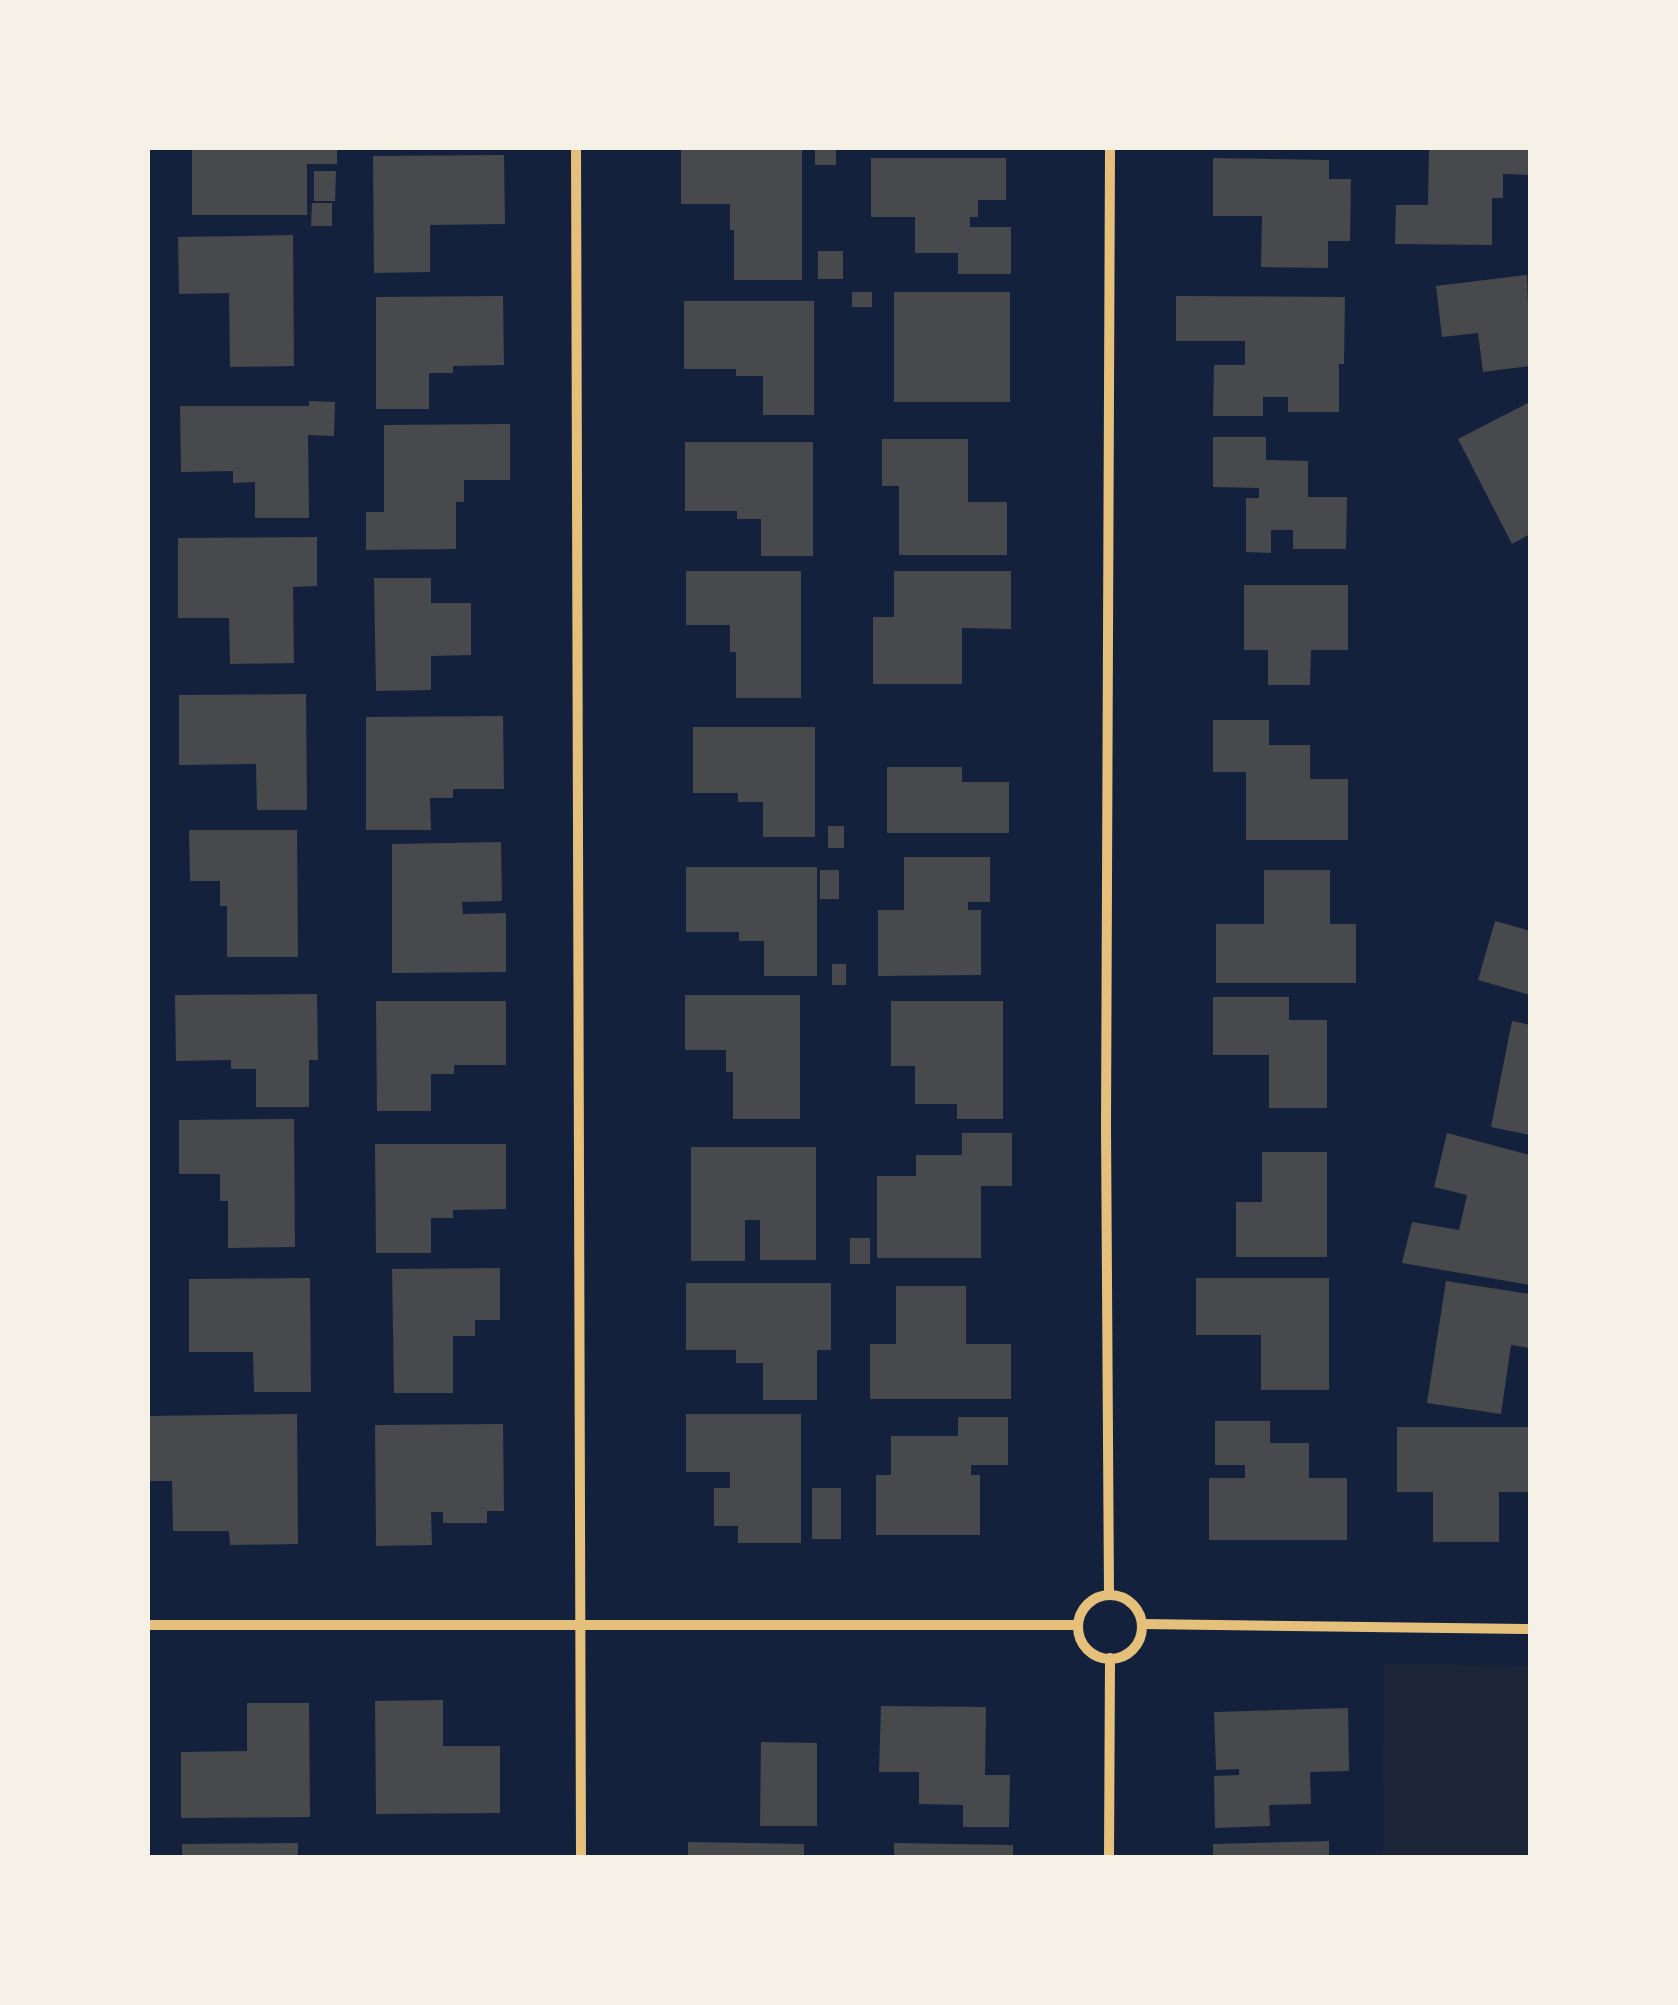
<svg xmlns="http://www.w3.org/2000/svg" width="1678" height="2005" font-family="Jost,sans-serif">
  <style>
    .green { fill: #1d2539 }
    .building { fill: #48494c }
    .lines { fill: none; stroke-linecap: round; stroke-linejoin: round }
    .minor { stroke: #e5c07b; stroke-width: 10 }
  </style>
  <rect width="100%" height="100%" fill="#14213d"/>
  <polygon class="green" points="1384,1663 1530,1666 1530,1857 1383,1857"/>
  <g class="building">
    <polygon points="192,148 337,148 337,164 307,164 307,215 192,215"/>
    <polygon points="681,148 802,148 802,280 734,280 734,230 730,230 730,204 681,204"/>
    <polygon points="1429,148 1530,148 1530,175 1503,174 1503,198 1492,198 1492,245 1395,244 1396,205 1428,205"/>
    <rect x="815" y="150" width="21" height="15"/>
    <polygon points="504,155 505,224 430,225 430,272 374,273 373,156"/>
    <polygon points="871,158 1006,158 1006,200 978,200 978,217 970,217 970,227 1011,227 1011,274 958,274 958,253 915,253 915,217 871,217"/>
    <polygon points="1213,158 1329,160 1329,179 1351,179 1350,241 1328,241 1328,268 1261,267 1262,216 1213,216"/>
    <polygon points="314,171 336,171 335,201 314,201"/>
    <polygon points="312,203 332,203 332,226 311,226"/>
    <polygon points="293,235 294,366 230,367 229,293 179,294 178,237"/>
    <rect x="818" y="251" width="25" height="28"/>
    <polygon points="1527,275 1530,366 1483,372 1478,333 1442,337 1436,286"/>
    <rect x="852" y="292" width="20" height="15"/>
    <rect x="894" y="292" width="116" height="110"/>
    <polygon points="503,296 504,365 453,366 453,373 429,373 429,409 376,409 376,297"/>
    <polygon points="1176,296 1345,297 1344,364 1339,364 1339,412 1288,412 1288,397 1263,397 1263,416 1213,416 1214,365 1245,365 1245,341 1176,341"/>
    <polygon points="684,301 814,301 814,415 763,415 763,376 736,376 736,369 684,369"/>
    <polygon points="309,401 335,402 334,436 308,435 309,518 255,518 255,482 233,483 233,471 181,472 180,406 309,406"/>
    <polygon points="1530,402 1530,534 1512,544 1458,439"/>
    <polygon points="510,424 510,480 464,480 464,502 456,502 456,549 366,550 366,512 384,512 384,425"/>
    <polygon points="1213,437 1266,437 1266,460 1308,461 1308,497 1347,497 1346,549 1293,549 1293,530 1271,530 1271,553 1246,552 1246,498 1259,498 1259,488 1213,487"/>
    <polygon points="882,439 968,439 968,502 1007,502 1007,555 899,555 899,486 882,486"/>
    <polygon points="685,442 813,442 813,556 761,556 761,519 737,519 737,511 685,511"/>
    <polygon points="317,537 317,586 293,587 294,663 230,664 229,618 178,618 178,538"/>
    <polygon points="686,571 801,571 801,698 736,698 736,652 730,652 730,625 686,625"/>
    <polygon points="894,571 1011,571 1011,629 962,628 962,684 873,684 873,617 894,617"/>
    <polygon points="374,578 431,578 431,603 471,603 471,655 431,656 431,690 376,691"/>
    <polygon points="1244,585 1348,585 1348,650 1311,650 1310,685 1268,685 1268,650 1244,650"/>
    <polygon points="306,694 307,810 257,810 256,764 179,765 179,695"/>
    <polygon points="503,716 504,789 453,789 453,798 430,798 431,830 366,830 366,717"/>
    <polygon points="1213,720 1269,720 1269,745 1310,745 1310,779 1348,779 1348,840 1246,840 1246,772 1213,772"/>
    <polygon points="693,727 815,727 815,837 763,837 763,802 738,802 738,793 693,793"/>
    <polygon points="887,767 962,767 962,782 1009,782 1009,833 887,833"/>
    <rect x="828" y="826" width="16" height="22"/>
    <polygon points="189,830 297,830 298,957 227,957 227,906 220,906 220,881 190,881"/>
    <polygon points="501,842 502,901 462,902 463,914 506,913 506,972 392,973 392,844"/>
    <polygon points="904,857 990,857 990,902 968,902 968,910 981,910 981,975 878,976 878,910 904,910"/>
    <polygon points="686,867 817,867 817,976 764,976 764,941 739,941 739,932 686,932"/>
    <rect x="820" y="870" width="19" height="29"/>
    <polygon points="1264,870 1330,870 1330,924 1356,924 1356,983 1216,983 1216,924 1264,924"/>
    <polygon points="1495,921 1530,931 1530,995 1478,980"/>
    <rect x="832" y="964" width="14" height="21"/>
    <polygon points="317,994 318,1060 309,1060 309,1107 256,1107 256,1069 231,1069 231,1060 176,1061 175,995"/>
    <polygon points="685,995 800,995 800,1119 733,1119 733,1072 726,1072 726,1050 685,1050"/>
    <polygon points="1213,997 1289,997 1289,1020 1327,1020 1327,1108 1269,1108 1269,1055 1213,1055"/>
    <polygon points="376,1001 506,1001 506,1065 454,1065 454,1074 431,1074 431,1111 377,1111"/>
    <polygon points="891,1001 1003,1001 1003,1119 957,1119 957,1104 915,1104 915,1066 891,1066"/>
    <polygon points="1512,1021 1530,1025 1530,1135 1491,1127"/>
    <polygon points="294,1119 295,1247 228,1248 228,1201 220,1201 220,1174 179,1174 179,1120"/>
    <polygon points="962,1133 1012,1133 1012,1186 981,1186 981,1258 877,1258 877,1176 916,1176 916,1155 962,1155"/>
    <polygon points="1447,1133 1530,1155 1530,1285 1402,1263 1412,1222 1459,1230 1467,1195 1434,1187"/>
    <polygon points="375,1144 506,1144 506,1209 453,1210 453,1218 431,1218 431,1253 376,1253"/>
    <polygon points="691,1147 816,1147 816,1260 760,1260 760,1220 745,1220 745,1261 691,1261"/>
    <polygon points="1262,1152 1327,1152 1327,1257 1236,1257 1236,1202 1262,1202"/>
    <rect x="850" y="1238" width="20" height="26"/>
    <polygon points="500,1268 500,1320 475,1320 475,1336 453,1336 453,1393 394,1393 392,1269"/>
    <polygon points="310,1278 311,1392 254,1392 253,1352 189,1352 189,1279"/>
    <polygon points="1196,1278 1329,1278 1329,1390 1261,1390 1261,1335 1196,1335"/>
    <polygon points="1446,1281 1530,1294 1530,1348 1511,1345 1501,1414 1427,1403"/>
    <polygon points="686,1283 831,1283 831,1350 817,1350 817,1400 763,1400 763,1363 736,1363 736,1350 686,1350"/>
    <polygon points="896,1286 966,1286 966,1344 1011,1344 1011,1399 870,1399 870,1344 896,1344"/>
    <polygon points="297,1414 298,1544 230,1545 229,1531 173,1531 172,1481 148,1481 148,1416"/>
    <polygon points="686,1414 801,1414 801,1543 738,1543 738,1526 714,1526 714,1488 730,1488 730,1472 686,1472"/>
    <polygon points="958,1417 1008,1417 1008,1465 971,1465 971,1475 980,1475 980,1535 876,1535 876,1475 891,1475 891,1436 958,1436"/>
    <polygon points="1215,1421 1270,1421 1270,1443 1309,1443 1309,1478 1347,1478 1347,1540 1209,1540 1209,1478 1245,1478 1245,1465 1215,1465"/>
    <polygon points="503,1424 504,1511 487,1511 487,1523 443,1523 443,1512 431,1512 432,1545 376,1546 375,1425"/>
    <polygon points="1397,1427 1530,1427 1530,1492 1499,1492 1499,1542 1433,1542 1433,1492 1397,1492"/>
    <rect x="812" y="1488" width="29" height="51"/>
    <polygon points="443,1700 443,1746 500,1746 500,1813 376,1814 375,1701"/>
    <polygon points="247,1703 309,1703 310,1817 181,1818 181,1752 247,1751"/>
    <polygon points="881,1706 986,1707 985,1775 1010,1775 1009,1827 963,1827 963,1805 919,1804 919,1772 879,1772"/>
    <polygon points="1348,1708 1349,1771 1310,1772 1311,1804 1269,1805 1270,1826 1215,1828 1214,1776 1239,1775 1239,1769 1216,1770 1214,1712"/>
    <polygon points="761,1742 817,1743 817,1826 760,1826"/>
    <polygon points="1329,1841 1329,1858 1213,1858 1213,1844"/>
    <polygon points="688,1842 804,1844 804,1858 688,1858"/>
    <polygon points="298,1843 298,1858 182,1858 182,1844"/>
    <polygon points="894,1843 1013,1845 1013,1858 894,1858"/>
  </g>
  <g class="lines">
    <g class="minor">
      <polyline points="576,148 581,1858"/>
      <polyline points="1109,1595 1106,1126 1110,148"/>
      <circle cx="1110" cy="1627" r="32"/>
      <polyline points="1142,1624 1530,1629"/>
      <polyline points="148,1625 1078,1625"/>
      <polyline points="1109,1858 1110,1658"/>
    </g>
  </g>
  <rect width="1678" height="2005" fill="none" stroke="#f6f1e7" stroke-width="300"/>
</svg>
